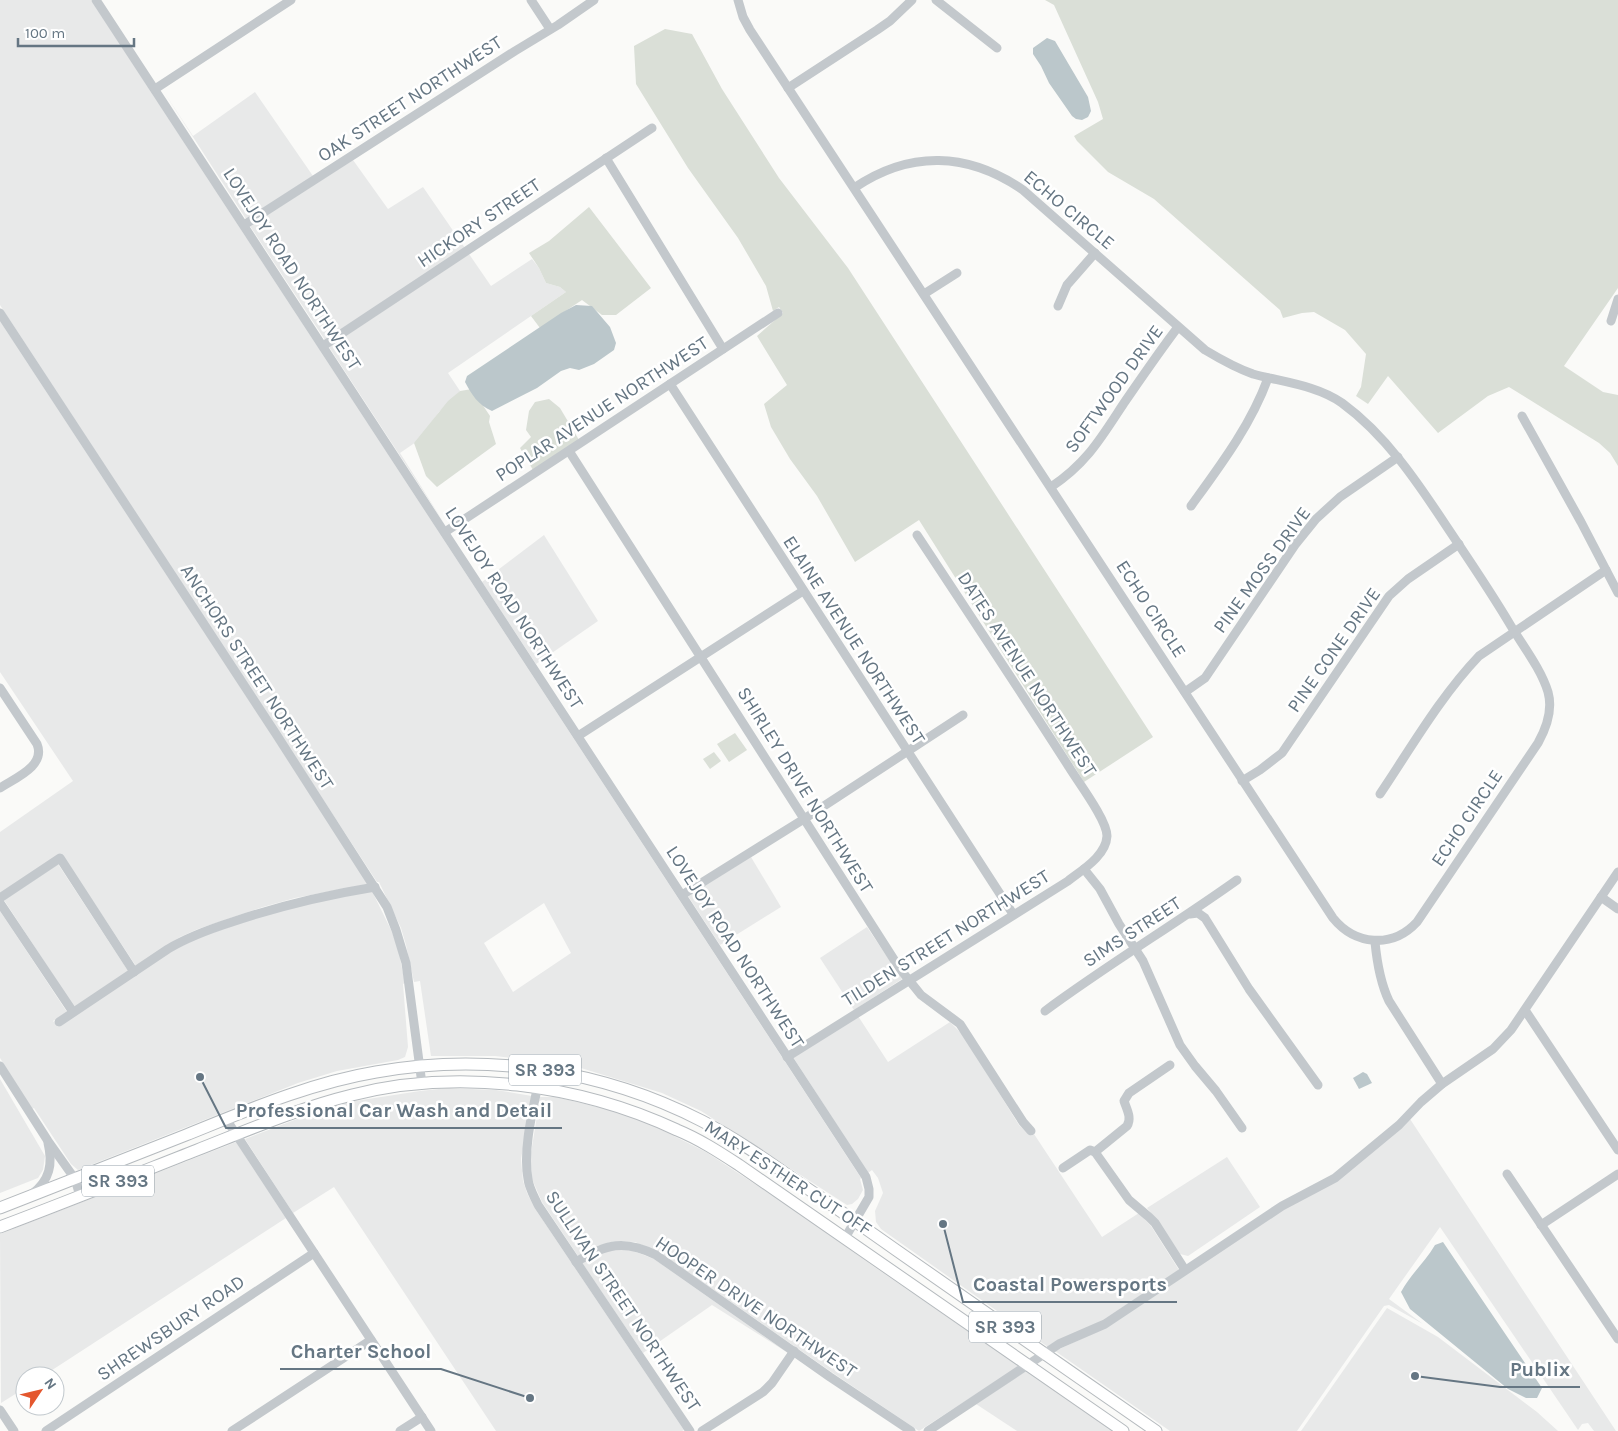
<svg xmlns="http://www.w3.org/2000/svg" width="1618" height="1431" font-family="Karla,sans-serif">
  <style>
    .built { fill: #e8e9e9; fill-rule: evenodd }
    .green { fill: #dadfd7 }
    .water { fill: #bbc7cb }
    .lines { fill: none; stroke-linecap: round; stroke-linejoin: round }
    .major-casing { stroke: #b5babe; stroke-width: 13 }
    .minor { stroke: #c3c8cc; stroke-width: 9 }
    .major { stroke: #fff; stroke-width: 11 }
    .labels { text-anchor: middle; dominant-baseline: central; stroke-width: 5; stroke-linejoin: round; paint-order: stroke }
    .shield { fill: #fff; stroke: #939fa8; stroke-width: 1 }
    .shield-label { font-size: 18px; font-weight: bold; fill: #657683 }
    .street-label { font-size: 19px; fill: #657683; stroke: #fff }
    .leader { fill: none; stroke: #657683; stroke-width: 2 }
    .callout-dot { fill: #657683; stroke: #fff; stroke-width: 2 }
    .callout-label { font-size: 20px; text-anchor: middle; font-weight: bold; fill: #657683; stroke: #fff; stroke-width: 5; stroke-linejoin: round; paint-order: stroke }
  </style>
  <rect width="100%" height="100%" fill="#fafaf8"/>
  <g class="built">
    <path d="M0,0H91L861,1178L860,1179L863,1190L858,1199L852,1204L847,1205L701,1111L662,1093L568,1064L495,1056H431L420,981L414,982L406,945L401,928L379,882H377L0,305ZM544,903L571,953L513,992L484,943Z"/>
    <polygon points="162,89 193,136 255,92 313,176 246,219"/>
    <polygon points="353,160 388,209 423,187 465,248 325,340 250,226"/>
    <polygon points="469,254 491,286 532,259 539,268 546,283 560,287 566,292 448,373 460,391 439,412 431,423 416,442 400,453 446,526 329,347"/>
    <polygon points="0,321 273,737 368,884 295,898 263,907 198,929 180,937 136,966 61,853 0,894 0,832 73,781 0,672"/>
    <polygon points="544,535 598,621 536,664 482,582"/>
    <polygon points="751,857 781,907 720,945 688,896"/>
    <polygon points="58,864 128,971 74,1007 4,900"/>
    <polygon points="372,891 392,932 398,948 405,983 403,984 408,1047 405,1057 398,1060 337,1071 298,1083 78,1170 71,1164 34,1108 32,1109 0,1058 0,911 67,1012 53,1021 58,1027 170,952 200,937 265,915 297,906"/>
    <polygon points="867,927 902,979 854,1010 820,958"/>
    <polygon points="858,1016 888,1062 950,1022 963,1035 1019,1125 1031,1136 1034,1134 1102,1237 1139,1213 1151,1226 1179,1270 1103,1320 1048,1347 881,1229 876,1222 875,1211 883,1193 878,1178 872,1170 868,1173 793,1057"/>
    <polygon points="0,1079 45,1156 43,1170 38,1178 0,1193"/>
    <polygon points="448,1088 496,1090 532,1096 521,1159 523,1181 527,1193 534,1207 684,1430 682,1431 496,1431 334,1187 293,1213 245,1139 310,1114 342,1103 420,1091"/>
    <polygon points="540,1097 556,1097 606,1109 642,1120 706,1152 793,1209 873,1266 1019,1366 919,1431 833,1373 659,1252 635,1242 615,1241 594,1247 578,1256 542,1202 532,1179 530,1159"/>
    <polygon points="1410,1119 1616,1431 1594,1431 1588,1423 1582,1424 1578,1430 1440,1227 1389,1299 1423,1324 1389,1305 1384,1306 1297,1431 1170,1431 1055,1351 1107,1327 1284,1209 1337,1181"/>
    <polygon points="236,1142 286,1218 43,1376 25,1376 25,1388 1,1403 0,1234"/>
    <polygon points="1227,1157 1260,1207 1188,1256 1180,1254 1158,1221 1147,1208"/>
    <polygon points="614,1249 631,1250 654,1259 788,1353 712,1305 643,1353 582,1263 597,1254"/>
    <polygon points="1387,1308 1438,1337 1537,1412 1558,1431 1301,1431"/>
    <polygon points="1026,1371 1113,1431 1017,1431 976,1404"/>
  </g>
  <g class="green">
    <polygon points="1045,0 1618,0 1618,288 1564,366 1603,392 1618,395 1618,466 1610,453 1599,443 1509,387 1488,396 1438,433 1388,376 1368,404 1356,396 1361,387 1366,354 1345,330 1314,312 1302,313 1283,318 1280,310 1154,199 1108,172 1077,141 1074,136 1103,119 1098,102 1054,5"/>
    <polygon points="665,29 692,34 722,89 779,178 848,268 1153,737 1084,782 919,520 855,562 817,496 790,459 771,427 764,404 787,385 757,336 783,313 779,307 773,311 766,286 738,238 688,168 636,84 634,46"/>
    <polygon points="589,207 651,288 616,315 602,315 582,300 540,328 531,316 566,292 560,287 546,283 539,268 529,253 549,241"/>
    <polygon points="472,389 490,416 489,422 496,444 437,487 426,476 414,443 448,401 460,391"/>
    <polygon points="549,399 560,408 579,440 533,470 520,448 531,437 526,430 529,411 535,402"/>
    <polygon points="735,733 747,750 729,762 717,744"/>
    <polygon points="714,752 721,761 710,769 703,759"/>
  </g>
  <g class="water">
    <polygon points="1047,38 1055,41 1088,97 1091,111 1088,117 1082,120 1076,119 1072,116 1049,83 1041,66 1033,54 1033,48"/>
    <path d="M576,305L592,306L610,327L616,343L614,350L594,364L579,370L570,368L561,371L537,388L492,411C478,405 472,395 465,382L467,376L561,313Z"/>
    <polygon points="1363,1072 1367,1074 1372,1083 1359,1089 1353,1078"/>
    <path d="M1443,1242L1542,1388L1537,1398H1526L1508,1389L1410,1309L1401,1292C1410,1275 1425,1262 1435,1245Z"/>
  </g>
  <g class="lines">
    <defs>
      <g id="major">
        <path d="M0,1208C62,1184 124,1159 186,1135C248,1110 310,1083 376,1072C487,1052 603,1070 702,1121C735,1138 765,1159 795,1180C829,1203 862,1226 896,1250C982,1310 1069,1371 1156,1431"/>
        <path d="M0,1227C66,1202 131,1176 197,1150C248,1130 299,1108 352,1095C458,1068 579,1084 677,1130C699,1139 719,1152 739,1165L1123,1431"/>
      </g>
    </defs>
    <use href="#major" class="major-casing"/>
    <g class="minor">
      <polyline points="96,0 866,1177 869,1189 869,1197 845,1238"/>
      <polyline points="531,0 550,29"/>
      <path d="M738,0L743,17L750,30L1333,918C1355,945 1392,949 1417,922L1538,743C1547,727 1553,710 1548,692C1541,669 1523,646 1511,626C1491,592 1469,560 1447,527C1418,483 1386,435 1342,403C1316,385 1282,382 1253,374C1236,368 1220,359 1205,350L1023,190C968,152 910,150 854,188"/>
      <polyline points="936,0 997,48"/>
      <polyline points="788,88 877,30 890,21 912,0"/>
      <polyline points="155,89 291,0"/>
      <polyline points="606,158 723,349"/>
      <polyline points="244,225 515,51 558,25 594,0"/>
      <polyline points="924,294 957,273"/>
      <polyline points="1058,306 1067,285 1095,253"/>
      <polyline points="0,313 276,734 387,907 396,930 406,963 422,1084"/>
      <polyline points="1611,321 1618,299"/>
      <polyline points="323,346 652,128"/>
      <polyline points="670,384 1013,914"/>
      <polyline points="1522,416 1581,522 1618,593"/>
      <polyline points="569,451 900,969 921,995 960,1024 1023,1122 1031,1131"/>
      <path d="M1051,487C1087,463 1101,438 1124,403C1142,377 1159,352 1178,327"/>
      <path d="M1191,506C1220,466 1251,425 1268,378"/>
      <polyline points="445,532 778,313"/>
      <path d="M0,688L37,744C46,766 15,778 0,788"/>
      <polyline points="1185,692 1205,678 1295,545 1316,519 1340,497 1398,457"/>
      <polyline points="578,736 803,591"/>
      <polyline points="1242,781 1260,770 1282,753 1389,596 1408,579 1459,544"/>
      <path d="M1380,794C1411,748 1440,697 1479,656L1606,570"/>
      <polyline points="1084,869 1100,889 1119,924 1143,961 1180,1045 1195,1066 1216,1091 1242,1128"/>
      <polyline points="682,895 804,819 963,715"/>
      <polyline points="1601,897 1618,909"/>
      <polyline points="0,898 60,858 134,972"/>
      <polyline points="0,903 73,1012"/>
      <polyline points="1190,914 1198,913 1205,918 1249,989 1318,1085"/>
      <path d="M1375,942C1377,963 1380,982 1389,1001L1442,1084"/>
      <polyline points="1525,1010 1618,1150"/>
      <path d="M1045,1011C1107,965 1174,925 1237,880"/>
      <path d="M59,1022L168,949C188,937 210,929 232,922C279,906 326,895 375,887"/>
      <path d="M787,1057L1068,881C1082,870 1106,856 1107,836C1107,820 1078,782 1069,767C1019,689 968,612 917,535"/>
      <polyline points="0,1066 48,1141 75,1179 80,1196"/>
      <path d="M541,1070C535,1102 522,1147 528,1179C529,1188 534,1196 538,1205L690,1431"/>
      <polyline points="226,1119 431,1431"/>
      <path d="M1095,1152L1127,1126C1132,1118 1127,1110 1124,1101L1129,1093L1170,1065"/>
      <polyline points="1063,1168 1090,1150 1095,1152 1129,1200 1149,1217 1155,1223 1185,1270"/>
      <polyline points="1507,1174 1618,1339"/>
      <path d="M32,1194C50,1180 53,1164 48,1143"/>
      <polyline points="1541,1225 1618,1174"/>
      <path d="M576,1262C606,1244 624,1239 656,1255L830,1377L911,1431"/>
      <polyline points="0,1410 14,1431"/>
      <polyline points="46,1431 314,1253"/>
      <polyline points="232,1431 371,1340"/>
      <polyline points="400,1431 422,1417"/>
      <polyline points="702,1431 763,1392 772,1383 794,1351"/>
      <polyline points="928,1431 1044,1354 1059,1344 1105,1324 1282,1206 1335,1178 1399,1125 1421,1102 1442,1084 1493,1049 1511,1030 1618,872"/>
    </g>
    <use href="#major" class="major"/>
  </g>
  <g class="labels">
    <g class="shield">
      <rect x="509" y="1054.5" width="72" height="31" rx="4"/>
      <rect x="82" y="1165.5" width="72" height="31" rx="4"/>
      <rect x="969" y="1311.5" width="72" height="31" rx="4"/>
    </g>
    <g class="shield-label">
      <text x="545" y="1070">SR 393</text>
      <text x="118" y="1181">SR 393</text>
      <text x="1005" y="1327">SR 393</text>
    </g>
    <g class="street-label">
      <text transform="translate(410 99) rotate(-33)">OAK STREET NORTHWEST</text>
      <text transform="translate(1069 210) rotate(40)">ECHO CIRCLE</text>
      <text transform="translate(479 223) rotate(-34)">HICKORY STREET</text>
      <text transform="translate(292 269) rotate(57)">LOVEJOY ROAD NORTHWEST</text>
      <text transform="translate(1114 389) rotate(-54)">SOFTWOOD DRIVE</text>
      <text transform="translate(602 409) rotate(-33)">POPLAR AVENUE NORTHWEST</text>
      <text transform="translate(1262 570) rotate(-54)">PINE MOSS DRIVE</text>
      <text transform="translate(514 608) rotate(57)">LOVEJOY ROAD NORTHWEST</text>
      <text transform="translate(1151 609) rotate(57)">ECHO CIRCLE</text>
      <text transform="translate(854 640) rotate(57)">ELAINE AVENUE NORTHWEST</text>
      <text transform="translate(1334 650) rotate(-55)">PINE CONE DRIVE</text>
      <text transform="translate(1027 674) rotate(57)">DATES AVENUE NORTHWEST</text>
      <text transform="translate(257 677) rotate(57)">ANCHORS STREET NORTHWEST</text>
      <text transform="translate(805 790) rotate(58)">SHIRLEY DRIVE NORTHWEST</text>
      <text transform="translate(1467 818) rotate(-56)">ECHO CIRCLE</text>
      <text transform="translate(1132 932) rotate(-33)">SIMS STREET</text>
      <text transform="translate(946 938) rotate(-32)">TILDEN STREET NORTHWEST</text>
      <text transform="translate(735 947) rotate(57)">LOVEJOY ROAD NORTHWEST</text>
      <text transform="translate(788 1178) rotate(33)">MARY ESTHER CUT OFF</text>
      <text transform="translate(623 1301) rotate(56)">SULLIVAN STREET NORTHWEST</text>
      <text transform="translate(756 1307) rotate(34)">HOOPER DRIVE NORTHWEST</text>
      <text transform="translate(171 1328) rotate(-34)">SHREWSBURY ROAD</text>
    </g>
  </g>
  <path class="leader" d="M200 1077L226 1128H562M943 1224L963 1302H1177M530 1398L441 1369H280M1415 1376L1500 1387H1580"/>
  <g class="callout-dot">
    <circle cx="200" cy="1077" r="5"/>
    <circle cx="943" cy="1224" r="5"/>
    <circle cx="530" cy="1398" r="5"/>
    <circle cx="1415" cy="1376" r="5"/>
  </g>
  <g class="callout-label">
    <text x="394" y="1117">Professional Car Wash and Detail</text>
    <text x="1070" y="1291">Coastal Powersports</text>
    <text x="361" y="1358">Charter School</text>
    <text x="1540" y="1376">Publix</text>
  </g>
  <g transform="translate(40 1391) rotate(55)"><circle r="24" fill="#ffffff" stroke="#c1c8cd"/>
  <path d="M0-4L9 19L0 12L-9 19Z" fill="#e4572e"/>
  <text y="-8" font-size="14" font-weight="bold" text-anchor="middle" fill="#657683">N</text>
  </g>
  <path d="M18 38v8h116v-8" fill="none" stroke="#657683" stroke-width="2.5"/>
  <text x="25" y="38" font-size="15" fill="#657683" stroke="#ffffff" stroke-width="4" paint-order="stroke">100 m</text>
</svg>
